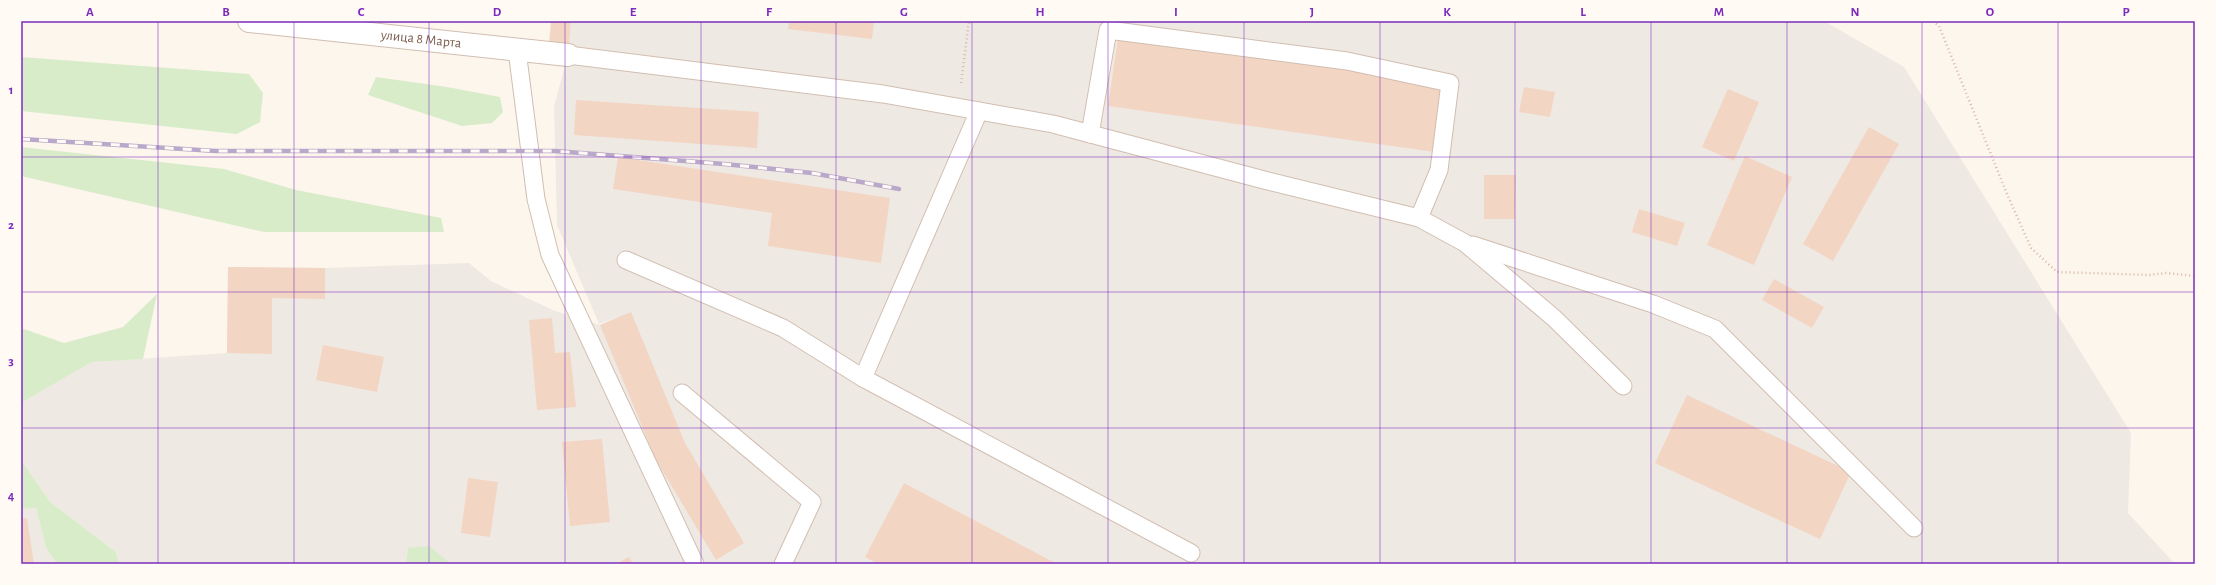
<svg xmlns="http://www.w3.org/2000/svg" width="2216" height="585" font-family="'Alegreya Sans',sans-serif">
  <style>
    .industrial { fill: #efe9e4 }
    .green { fill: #d8ecc9 }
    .building { fill: #f3d5c3 }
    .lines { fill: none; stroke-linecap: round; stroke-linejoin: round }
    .lane-casing { stroke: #d1beb0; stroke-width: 19 }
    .street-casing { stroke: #d1beb0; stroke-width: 24 }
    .path { stroke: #d9b8a5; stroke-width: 2.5; stroke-dasharray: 1 3; stroke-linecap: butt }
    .lane { stroke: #fff; stroke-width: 17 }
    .street { stroke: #fff; stroke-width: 22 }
    .rail-casing { stroke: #b9a8c9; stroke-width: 4.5 }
    .rail { stroke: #fffaf3; stroke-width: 3; stroke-dasharray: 9; stroke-linecap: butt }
    .grid { fill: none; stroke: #7b2cbf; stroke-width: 1; stroke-opacity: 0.55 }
    .labels { text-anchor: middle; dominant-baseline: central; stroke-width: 4; stroke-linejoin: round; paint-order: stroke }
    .street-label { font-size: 14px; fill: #7a5c4d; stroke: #fffaf3 }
    .neatline { fill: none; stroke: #7b2cbf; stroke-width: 1.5 }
    .grid-label { font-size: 13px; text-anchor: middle; font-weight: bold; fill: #7b2cbf }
  </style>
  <rect width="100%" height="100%" fill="#fdf6ec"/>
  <g class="industrial">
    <polygon points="571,21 1824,21 1904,67 2131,433 2128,513 2175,564 451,564 408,548 406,564 119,564 116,552 50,502 21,460 21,403 92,362 227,353 228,267 325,268 469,263 491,281 555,311 600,325 619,317 599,324 557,225 554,106 568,55"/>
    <polygon points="36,508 46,548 57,564 21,564 21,509"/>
  </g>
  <g class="green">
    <polygon points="21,57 249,74 263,93 260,122 237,134 21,111"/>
    <polygon points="376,77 447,87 500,97 503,112 492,123 462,126 368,95"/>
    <polygon points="21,147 224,169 296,190 441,218 444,232 264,232 21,176"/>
    <polygon points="157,294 143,359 92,362 21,403 21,328 64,343 123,327"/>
    <polygon points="21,460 50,502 116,552 119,564 57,564 46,548 36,508 21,509"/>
    <polygon points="429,546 451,564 406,564 408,548"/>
  </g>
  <g class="building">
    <polygon points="551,21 571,21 569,46 549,44"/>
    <polygon points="789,21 874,21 872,39 788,29"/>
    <polygon points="1118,38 1445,84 1435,152 1108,106"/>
    <polygon points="1524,87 1555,92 1550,117 1519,112"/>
    <polygon points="1728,89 1759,102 1734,161 1702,147"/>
    <polygon points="576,100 759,112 757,148 574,135"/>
    <polygon points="1869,127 1899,144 1833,261 1803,244"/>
    <polygon points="1745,156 1792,177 1754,265 1707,245"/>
    <polygon points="618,157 890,198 881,263 768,246 772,213 613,189"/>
    <polygon points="1484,175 1516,175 1515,219 1484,219"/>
    <polygon points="1639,209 1685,223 1677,246 1632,232"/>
    <polygon points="228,267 325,268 325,299 272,298 272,354 227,353"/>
    <polygon points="1774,279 1824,307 1812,328 1762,300"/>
    <polygon points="631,312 685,443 744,543 716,560 656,460 600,325"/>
    <polygon points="552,318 555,353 570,352 576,407 537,410 529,320"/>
    <polygon points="323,345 384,357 377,392 316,380"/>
    <polygon points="1687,395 1851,472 1820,539 1655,463"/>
    <polygon points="602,439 610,522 570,526 562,442"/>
    <polygon points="468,478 498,482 490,537 461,533"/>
    <polygon points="904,483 1057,564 878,564 865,557"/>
    <polygon points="27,518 34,564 21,564 21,519"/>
    <polygon points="629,557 633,564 616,564"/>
  </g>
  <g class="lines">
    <defs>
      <g id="lane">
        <polyline points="517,50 536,199 550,255 695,564"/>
        <polyline points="568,55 883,94 1053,124 1264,180 1419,218 1465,243 1554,318 1623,386"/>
        <polyline points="979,111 863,378 1191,553"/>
        <polyline points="1090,134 1108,30 1347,61 1450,83 1439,170 1419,218"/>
        <polyline points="1473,245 1653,304 1715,329 1914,528"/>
        <polyline points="626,260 783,328 863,378"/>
        <polyline points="682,393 812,502 783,564"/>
      </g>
      <g id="street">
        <path id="s1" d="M249,21L568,55"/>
      </g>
    </defs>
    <use href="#lane" class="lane-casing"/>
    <use href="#street" class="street-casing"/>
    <g class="path">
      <polyline points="1933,21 1939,26 2007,194 2031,248 2057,272 2149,275 2166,273 2195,276"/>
      <polyline points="961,83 969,21"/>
    </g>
    <use href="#lane" class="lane"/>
    <use href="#street" class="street"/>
    <defs>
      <polyline id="rail" points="21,139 216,151 555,151 724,164 812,173 899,189"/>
    </defs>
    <use href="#rail" class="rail-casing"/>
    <use href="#rail" class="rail"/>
  </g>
  <path class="grid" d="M158,21V564M294,21V564M429,21V564M565,21V564M701,21V564M836,21V564M972,21V564M1108,21V564M1244,21V564M1380,21V564M1515,21V564M1651,21V564M1787,21V564M1922,21V564M2058,21V564M21,157H2195M21,292H2195M21,428H2195"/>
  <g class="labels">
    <g class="street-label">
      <text stroke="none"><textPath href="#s1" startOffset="173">улица 8 Марта</textPath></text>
    </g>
  </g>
  <rect width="2216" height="585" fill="none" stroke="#fffaf3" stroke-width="44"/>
  <rect x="22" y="22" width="2172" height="541" class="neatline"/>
  <g class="grid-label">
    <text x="90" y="16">A</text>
    <text x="226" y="16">B</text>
    <text x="361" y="16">C</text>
    <text x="497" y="16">D</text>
    <text x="633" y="16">E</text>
    <text x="769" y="16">F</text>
    <text x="904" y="16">G</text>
    <text x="1040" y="16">H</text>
    <text x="1176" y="16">I</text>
    <text x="1312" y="16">J</text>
    <text x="1447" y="16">K</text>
    <text x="1583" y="16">L</text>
    <text x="1719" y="16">M</text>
    <text x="1855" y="16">N</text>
    <text x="1990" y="16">O</text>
    <text x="2126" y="16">P</text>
    <text x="11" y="94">1</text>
    <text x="11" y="229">2</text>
    <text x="11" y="365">3</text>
    <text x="11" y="500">4</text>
  </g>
</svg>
